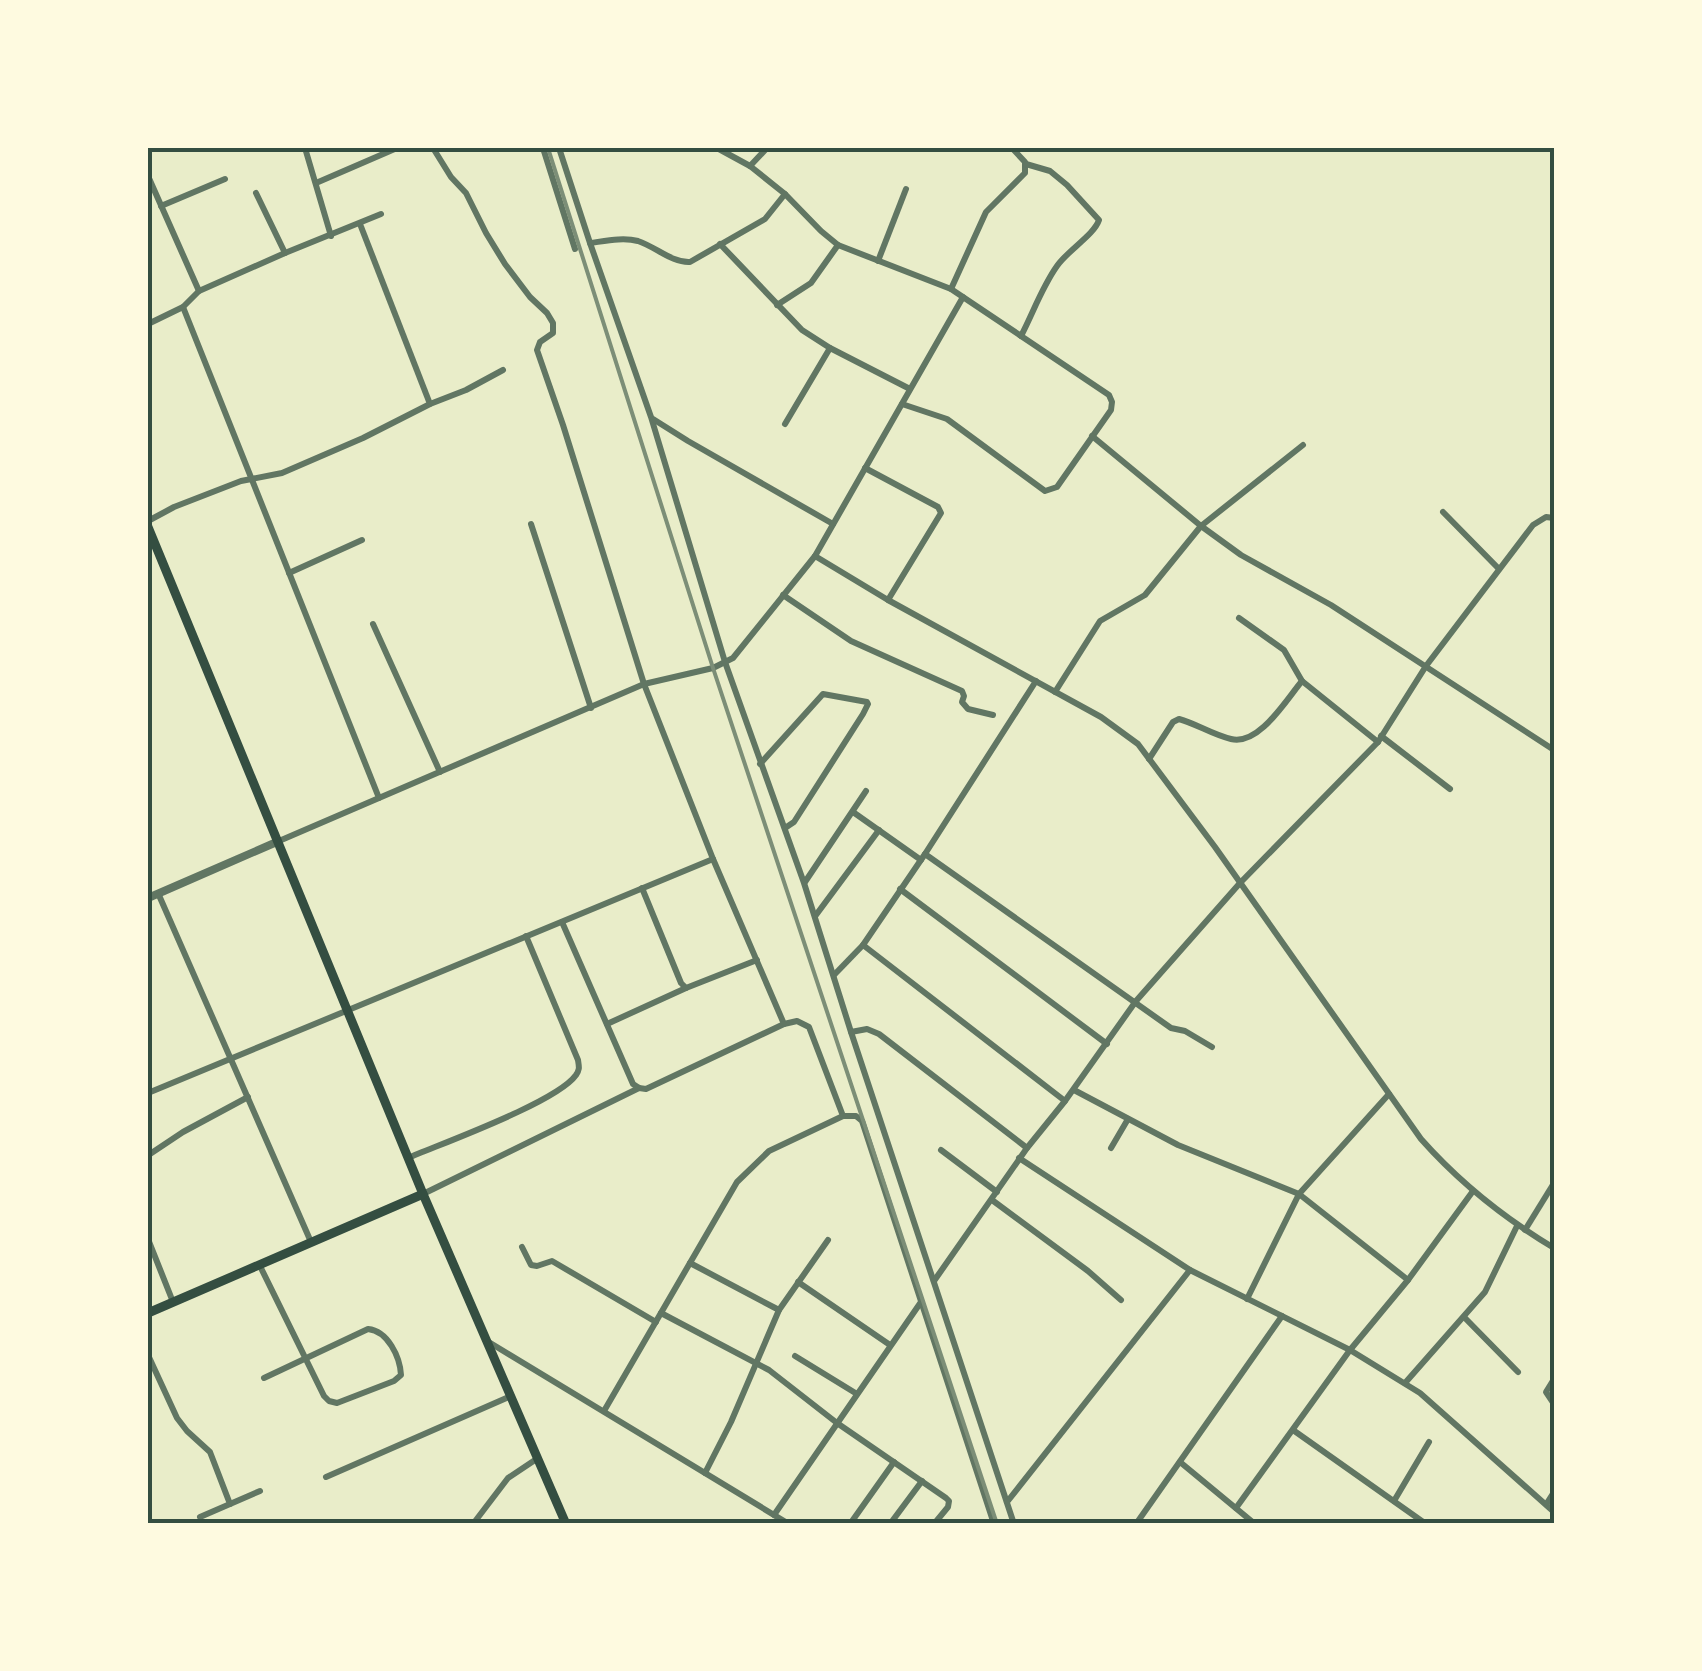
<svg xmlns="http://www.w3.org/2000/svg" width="1702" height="1671" font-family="'Space Grotesk',sans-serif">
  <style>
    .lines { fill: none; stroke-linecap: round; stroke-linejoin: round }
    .minor { stroke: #617663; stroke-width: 6 }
    .tertiary { stroke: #617663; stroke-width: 8 }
    .secondary { stroke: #344e41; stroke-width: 9 }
    .rail { stroke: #7c8e77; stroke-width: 4 }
    .neatline { fill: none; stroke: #344e41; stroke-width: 4 }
  </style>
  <rect width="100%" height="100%" fill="#e9edc9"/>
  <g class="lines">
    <g class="minor">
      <polyline points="305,148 331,236"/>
      <polyline points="433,148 451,177 466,193 486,233 505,264 530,297 547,313 553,323 553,333 540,342 537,350 563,425 644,684 713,859 784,1024 797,1021 809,1027 843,1116 856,1116 862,1121 994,1524"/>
      <polyline points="543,148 575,249"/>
      <polyline points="559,148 590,243 651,417 725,662 804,883 851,1032 1014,1524"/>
      <polyline points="717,148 750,166 785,194 821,231 838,245 951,289 1109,395 1112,402 1111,410 1057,487 1045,491 947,419 902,404"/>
      <polyline points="750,166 767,148"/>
      <polyline points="148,176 199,291"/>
      <polyline points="316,183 397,148"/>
      <polyline points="256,193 285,253"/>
      <polyline points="161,206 225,179"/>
      <polyline points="360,224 430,404"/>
      <path d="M590,243C605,241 623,237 638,241C656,247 672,263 690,262L765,219L785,194"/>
      <polyline points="720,244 802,330 830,348 910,389"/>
      <polyline points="878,261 906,189"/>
      <polyline points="951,289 986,212 1025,173 1025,162 1012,148"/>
      <polyline points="777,305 811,283 838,245"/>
      <polyline points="183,307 379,798"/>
      <polyline points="148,324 183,307 199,291 285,253 381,214"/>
      <path d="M1021,336C1033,313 1042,287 1057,266C1068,250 1094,235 1099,220L1067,185L1050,171L1026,164"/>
      <polyline points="653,419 688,441 833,524"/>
      <polyline points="785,424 830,348"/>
      <polyline points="1092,436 1201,526 1241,555 1331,605 1554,750"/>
      <polyline points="865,468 938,507 941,513 888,600"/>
      <polyline points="1443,512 1499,569"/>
      <polyline points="148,521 174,507 241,481 282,473 363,438 430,404 466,390 503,370"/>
      <polyline points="531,524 591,708"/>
      <path d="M815,556L888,600L1101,717L1138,744L1215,847L1421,1139C1460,1183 1504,1218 1554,1248"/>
      <polyline points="289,573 362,540"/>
      <polyline points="783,595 851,641 962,691 964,696 962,702 968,709 993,715"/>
      <polyline points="1239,618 1284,650 1302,681 1378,742"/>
      <polyline points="373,624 440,772"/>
      <polyline points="1036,681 925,854 863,945 1065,1101"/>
      <polyline points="1055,692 1100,621 1145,595 1201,526 1303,445"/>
      <polyline points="1381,736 1450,789"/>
      <path d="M1149,759L1173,722L1179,719C1197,724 1213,735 1231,739C1259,746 1286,700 1302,681"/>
      <polyline points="760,764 823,694 867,702 868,704 863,714 794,822 785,828"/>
      <polyline points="853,812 921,860"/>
      <polyline points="279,841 644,684 713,668 733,658 815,556 963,297"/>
      <polyline points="925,854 1171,1028 1185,1031 1212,1047"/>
      <polyline points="805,882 866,791"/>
      <polyline points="642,888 681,983 686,988 757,960"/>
      <polyline points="900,889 1107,1044"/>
      <polyline points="158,893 311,1242"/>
      <polyline points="816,915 879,830"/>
      <polyline points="562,922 633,1084 639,1088 646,1089 784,1024"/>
      <polyline points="834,975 863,945"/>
      <polyline points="607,1024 686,988"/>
      <polyline points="851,1032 867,1029 879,1034 1027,1148"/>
      <polyline points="1074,1090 1178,1145 1299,1194 1408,1280"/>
      <polyline points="148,1093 713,859"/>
      <polyline points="1111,1148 1128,1119"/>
      <polyline points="941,1150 997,1192"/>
      <polyline points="150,1154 183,1132 248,1097"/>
      <path d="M408,1158C443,1143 557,1102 576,1075C580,1069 579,1067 578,1060L526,936"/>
      <polyline points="1019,1158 1190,1270 1350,1350 1420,1393 1554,1512"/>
      <polyline points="423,1194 639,1088"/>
      <polyline points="992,1200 1088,1271 1121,1300"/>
      <polyline points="1525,1230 1554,1183"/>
      <polyline points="148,1239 173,1302"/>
      <polyline points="522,1247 531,1265 537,1266 552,1261 656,1322"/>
      <polyline points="690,1263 779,1310"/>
      <path d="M260,1266L324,1396L329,1401L337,1403L394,1381L401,1375C400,1357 388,1331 368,1329L264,1378"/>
      <polyline points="934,1281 1027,1148 1065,1101 1136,1001 1240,883 1378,742 1426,666 1533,525 1546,517 1554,518"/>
      <polyline points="798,1282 890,1345"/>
      <polyline points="1247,1299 1299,1194 1389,1094"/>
      <polyline points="661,1313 769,1370 837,1423 946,1498 949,1501 948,1507 934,1524"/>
      <polyline points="1464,1317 1518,1372"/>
      <polyline points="487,1341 789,1524"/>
      <polyline points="148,1355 177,1418 187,1431 210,1452 230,1504"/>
      <polyline points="795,1356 857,1394"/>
      <polyline points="1554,1379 1546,1392 1554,1404"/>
      <polyline points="1405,1383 1485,1292 1517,1226"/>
      <polyline points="604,1411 737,1182 769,1151 843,1116"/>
      <polyline points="1293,1430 1426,1524"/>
      <polyline points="1180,1462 1255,1524"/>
      <polyline points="705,1473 731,1422 779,1310 828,1240"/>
      <polyline points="326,1477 511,1396"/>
      <polyline points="1394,1501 1429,1442"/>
      <polyline points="1007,1502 1190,1270"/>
      <polyline points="1547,1503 1554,1492"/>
      <polyline points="1236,1508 1350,1350 1408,1280 1473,1191"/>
      <polyline points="774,1515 921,1302"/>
      <polyline points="200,1517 260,1491"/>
      <polyline points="473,1524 508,1478 538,1458"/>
      <polyline points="850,1524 894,1462"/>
      <polyline points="890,1524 922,1481"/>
      <polyline points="1136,1524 1282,1316"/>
    </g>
    <polyline class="tertiary" points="148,898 279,841"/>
    <g class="secondary">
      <polyline points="148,527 423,1194 566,1524"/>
      <polyline points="148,1313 423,1194"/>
    </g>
    <polyline class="rail" points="548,148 713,668 997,1524"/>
  </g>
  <rect width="1702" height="1671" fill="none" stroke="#fefae0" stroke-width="300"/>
  <rect x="150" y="150" width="1402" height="1371" class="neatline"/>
</svg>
